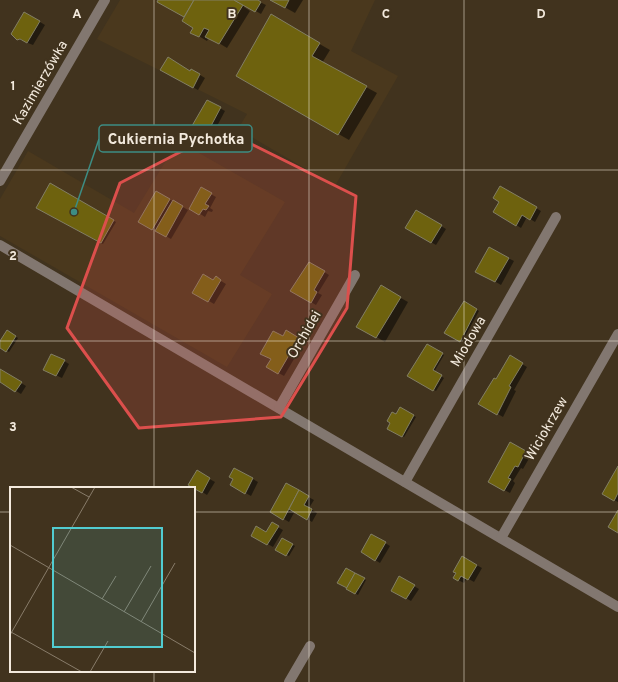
<svg xmlns="http://www.w3.org/2000/svg" width="618" height="682" font-family="Overpass,sans-serif">
  <style>
    .built { fill: #4a381d }
    .shadow { fill: #0007 }
    .building { fill: #6e620e; stroke: #827e64 }
    .lines { fill: none; stroke-linecap: round; stroke-linejoin: round }
    .minor { stroke: #827770; stroke-width: 10 }
    .marked { fill: #dc4f4c; fill-opacity: 0.2; stroke: #dc4f4c; stroke-width: 3; stroke-linejoin: round }
    .grid { fill: none; stroke: #f3eadd; stroke-width: 1; stroke-opacity: 0.55 }
    .labels { text-anchor: middle; dominant-baseline: central; stroke-width: 4; stroke-linejoin: round; paint-order: stroke }
    .street-label { font-size: 14px; fill: #f3eadd; stroke: #41331e }
    .inset-road { fill: none; stroke: #887c6a; stroke-width: 1 }
    .view { fill: #51ccd1; fill-opacity: 0.15; stroke: #51ccd1; stroke-width: 2 }
    .inset-edge { fill: none; stroke: #f3eadd; stroke-width: 2 }
    .grid-label { font-size: 13px; text-anchor: middle; font-weight: bold; fill: #f3eadd; stroke: #41331e; stroke-width: 4; stroke-linejoin: round; paint-order: stroke }
    .leader { fill: none; stroke: #3d8d84; stroke-width: 1.5 }
    .callout-dot { fill: #3d8d84; stroke: #41331e; stroke-width: 1.5 }
    .callout { fill: #41331e; stroke: #3d8d84; stroke-width: 1.5 }
    .callout-label { font-size: 15px; text-anchor: middle; font-weight: bold; fill: #f3eadd }
  </style>
  <rect width="100%" height="100%" fill="#41331e"/>
  <g class="built">
    <polygon points="120,0 375,0 351,51 398,76 335,186 238,129 247,114 97,39"/>
    <polygon points="178,141 285,202 240,275 272,294 227,367 0,236 0,199 28,151 134,213"/>
  </g>
  <g class="shadow">
    <polygon points="159,0 256,0 266,5 261,14 245,5 244,7 250,11 227,48 209,37 207,41 192,32 194,28 186,16"/>
    <polygon points="272,0 303,0 295,13"/>
    <polygon points="25,13 45,25 33,45 18,39"/>
    <polygon points="271,16 330,50 322,63 377,93 349,140 238,76"/>
    <polygon points="162,70 190,72 192,70 205,78 198,90"/>
    <polygon points="207,101 225,111 209,141 190,131"/>
    <polygon points="50,184 116,222 103,244 37,208"/>
    <polygon points="501,188 541,211 535,222 527,217 521,228 495,212 501,202"/>
    <polygon points="202,189 216,197 210,208 213,210 212,212 208,211 205,217 191,208"/>
    <polygon points="157,192 188,210 171,239 140,221"/>
    <polygon points="416,211 446,229 436,245 406,228"/>
    <polygon points="489,248 514,261 501,285 477,271"/>
    <polygon points="310,263 329,275 318,293 322,295 316,305 292,291"/>
    <polygon points="216,278 226,284 214,304 194,292 213,281"/>
    <polygon points="381,287 408,302 385,342 358,326"/>
    <polygon points="464,302 479,311 462,342 445,332"/>
    <polygon points="7,331 18,338 9,352 0,347 0,343"/>
    <polygon points="287,332 304,342 284,376 268,367"/>
    <polygon points="427,345 444,355 434,372 444,378 436,391 408,375"/>
    <polygon points="510,357 527,367 514,390 516,391 503,417 479,403 497,380"/>
    <polygon points="64,361 69,364 62,378 49,372"/>
    <polygon points="0,370 26,386 21,394 0,381"/>
    <polygon points="400,408 416,417 404,437 388,428"/>
    <polygon points="510,444 531,455 523,469 521,468 513,481 515,483 510,493 489,482"/>
    <polygon points="618,468 618,502 603,494"/>
    <polygon points="235,469 258,482 251,496 231,485 235,479"/>
    <polygon points="197,472 215,482 207,495 190,484"/>
    <polygon points="286,485 314,500 309,508 317,513 312,522 295,511 289,522 272,512"/>
    <polygon points="272,524 283,530 273,547 252,535 267,533"/>
    <polygon points="372,535 390,546 380,563 362,552"/>
    <polygon points="282,539 295,546 289,556 276,549"/>
    <polygon points="462,557 482,568 474,582 467,578 464,583 454,578"/>
    <polygon points="346,569 366,580 358,595 339,583"/>
    <polygon points="400,578 419,589 411,601 392,590"/>
  </g>
  <g class="building">
    <polygon points="158,0 194,0 184,17 157,2"/>
    <polygon points="194,0 234,0 243,5 219,44 205,37 209,30 204,28 199,37 190,33 193,28 182,21"/>
    <polygon points="234,0 258,0 261,2 255,12"/>
    <polygon points="270,0 289,0 285,8"/>
    <polygon points="24,12 40,21 27,43 20,39 17,40 11,34"/>
    <polygon points="271,14 320,43 312,56 367,86 338,135 236,76"/>
    <polygon points="168,57 190,71 191,69 200,74 193,88 160,70"/>
    <polygon points="207,100 221,107 204,139 189,131"/>
    <polygon points="50,183 114,220 101,243 36,208"/>
    <polygon points="500,186 537,207 530,220 522,215 516,226 493,212 499,202 493,198"/>
    <polygon points="201,187 212,193 205,204 209,206 206,210 203,209 199,215 189,209"/>
    <polygon points="156,191 170,199 152,230 138,222"/>
    <polygon points="173,200 183,206 166,237 155,231"/>
    <polygon points="416,210 442,225 431,243 405,228"/>
    <polygon points="489,247 509,258 495,282 475,272"/>
    <polygon points="309,262 325,271 314,290 317,292 311,303 290,291"/>
    <polygon points="203,274 213,280 216,276 221,280 208,302 192,293"/>
    <polygon points="381,285 401,297 376,338 356,327"/>
    <polygon points="464,301 477,309 460,342 444,333"/>
    <polygon points="7,330 16,336 6,352 0,348 0,341"/>
    <polygon points="286,330 299,338 278,374 266,367 271,359 260,354 273,331 283,336"/>
    <polygon points="427,344 443,353 433,370 442,375 433,391 407,376"/>
    <polygon points="51,354 65,360 56,376 43,370"/>
    <polygon points="510,355 523,363 509,386 511,387 497,415 478,404 494,378 496,379"/>
    <polygon points="0,369 22,382 15,392 0,382"/>
    <polygon points="400,407 414,415 402,437 387,429 390,423 387,421 392,412 396,414"/>
    <polygon points="510,442 526,451 518,467 515,466 508,478 511,479 504,491 488,482"/>
    <polygon points="618,466 618,493 614,501 602,494"/>
    <polygon points="234,468 253,478 245,494 230,485 233,479 229,477"/>
    <polygon points="197,470 210,478 202,493 188,485"/>
    <polygon points="286,483 299,490 283,520 270,512"/>
    <polygon points="299,490 309,496 304,505 312,509 307,520 289,509"/>
    <polygon points="618,510 618,533 608,527"/>
    <polygon points="272,522 279,526 267,545 251,536 256,526 266,532"/>
    <polygon points="371,534 386,542 375,561 361,552"/>
    <polygon points="282,538 293,544 286,556 275,550"/>
    <polygon points="462,556 477,565 468,580 461,576 458,581 453,578 456,573 453,572"/>
    <polygon points="346,568 355,573 347,588 337,583"/>
    <polygon points="355,573 365,578 355,594 346,589"/>
    <polygon points="399,576 415,585 406,599 391,591"/>
  </g>
  <g class="lines">
    <g class="minor">
      <polyline points="0,181 105,0"/>
      <polyline points="0,245 618,607"/>
      <polyline points="279,408 355,275"/>
      <polyline points="405,482 556,217"/>
      <polyline points="501,538 618,334"/>
      <polyline points="289,682 310,646"/>
    </g>
  </g>
  <path class="marked" d="M223,130L356,196L347,308L281,417L139,428L67,328L120,183Z"/>
  <path class="grid" d="M154,0V488M309,0V682M464,0V682M0,170H618M0,341H618M0,512H11M194,512H618M154,671V682"/>
  <g class="labels">
    <g class="street-label">
      <text transform="translate(41 83) rotate(-60)">Kazimierzówka</text>
      <text transform="translate(305 335) rotate(-60)">Orchidei</text>
      <text transform="translate(469 342) rotate(-60)">Miodowa</text>
      <text transform="translate(547 429) rotate(-60)">Wiciokrzew</text>
    </g>
  </g>
  <g transform="translate(10 487)">
    <rect width="185" height="185" fill="#41331e"/>
    <path class="inset-road" d="M61,0L79,10M0,58L185,166M92,112L106,89M114,125L141,79M131,135L165,76M1,145L72,185M0,148L85,0M80,185L98,154"/>
    <path class="view" d="M43,41H152V160H43Z"/>
    <rect width="185" height="185" class="inset-edge"/>
  </g>
  <g class="grid-label">
    <text x="77" y="18">A</text>
    <text x="232" y="18">B</text>
    <text x="386" y="18">C</text>
    <text x="541" y="18">D</text>
    <text x="13" y="90">1</text>
    <text x="13" y="260">2</text>
    <text x="13" y="431">3</text>
  </g>
  <path class="leader" d="M74 212L99 139"/>
  <circle class="callout-dot" cx="74" cy="212" r="4"/>
  <rect class="callout" x="99" y="125" width="153" height="27" rx="4"/>
  <g class="callout-label">
    <text x="176" y="144">Cukiernia Pychotka</text>
  </g>
</svg>
